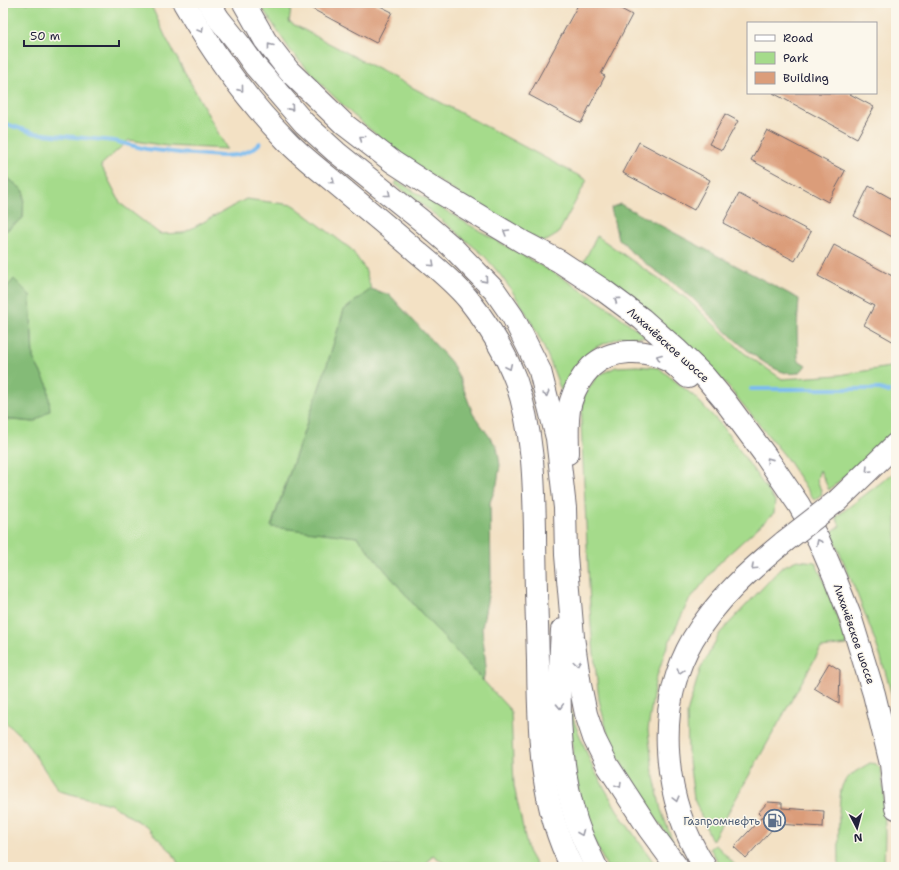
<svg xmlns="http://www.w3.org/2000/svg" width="899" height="870" font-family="'Shantell Sans',sans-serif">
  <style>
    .green { fill: #a5db8b; stroke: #647e63 }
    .forest { fill: #84bb77; stroke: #536e59 }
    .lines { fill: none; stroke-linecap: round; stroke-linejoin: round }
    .stream { stroke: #7abcf0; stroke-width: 4 }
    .building { fill: #db9d7a }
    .secondary-casing { stroke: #6b656b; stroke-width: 24 }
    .trunk-casing { stroke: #6b656b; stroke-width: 24 }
    .secondary { stroke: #fff; stroke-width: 22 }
    .trunk { stroke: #fff; stroke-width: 22 }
    .secondary-bridge-casing { stroke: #6b656b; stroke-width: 24; stroke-linecap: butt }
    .secondary-bridge { stroke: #fff; stroke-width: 22 }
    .oneway { stroke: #9c9ca7 }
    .labels { text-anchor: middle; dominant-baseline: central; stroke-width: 3; stroke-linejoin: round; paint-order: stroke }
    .street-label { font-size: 11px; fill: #22223b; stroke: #fbf7ec }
    .service-label { font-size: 11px; fill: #4e5e75; stroke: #fbf7ec; text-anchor: end }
  </style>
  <rect width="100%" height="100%" fill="#fbf7ec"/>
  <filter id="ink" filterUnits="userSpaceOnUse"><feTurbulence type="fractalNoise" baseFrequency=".025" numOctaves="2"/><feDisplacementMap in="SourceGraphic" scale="8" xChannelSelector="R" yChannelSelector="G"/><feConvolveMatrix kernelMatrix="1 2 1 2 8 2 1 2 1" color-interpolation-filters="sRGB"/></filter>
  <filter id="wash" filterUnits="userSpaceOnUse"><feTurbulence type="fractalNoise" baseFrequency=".012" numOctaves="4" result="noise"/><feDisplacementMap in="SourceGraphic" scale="16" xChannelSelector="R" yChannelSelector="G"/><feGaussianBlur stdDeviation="0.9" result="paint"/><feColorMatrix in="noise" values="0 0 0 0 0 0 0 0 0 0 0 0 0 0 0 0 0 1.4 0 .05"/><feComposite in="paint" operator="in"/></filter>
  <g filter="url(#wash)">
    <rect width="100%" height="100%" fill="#f3e1c4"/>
    <g class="green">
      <polygon points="3,3 150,3 166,38 227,149 167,146 129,140 101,165 121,204 160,234 183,233 246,199 293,205 351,249 365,269 371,289 344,310 326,368 271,526 357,537 416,607 511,711 514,786 528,851 537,867 449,867 433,855 424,867 180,867 172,852 144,825 110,804 59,791 23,738 3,720 3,419 34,422 48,386 33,358 30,295 14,280 3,292 3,233 23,218 24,191 3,174"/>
      <polygon points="259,3 292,3 289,22 587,180 558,234 548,240 542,242 457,193 397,152 353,115 324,87 290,50"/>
      <path d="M397,181L473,227L561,277L607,307L647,337H621L596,347L578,362L567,378L563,397C546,345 523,300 487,259C482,253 475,248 469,243C445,222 420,203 395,184Z"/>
      <polygon points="597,236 687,299 744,353 782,379 839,375 896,366 896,431 829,490 820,470 817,479 822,494 814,500 785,456 726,384 680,338 582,265"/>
      <polygon points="637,366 659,368 695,397 724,428 775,501 774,513 721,561 688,602 666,649 655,682 648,730 653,772 661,810 674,845 634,786 610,743 599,700 591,626 581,423 584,396 597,376 616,367"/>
      <path d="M896,471V716C885,655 855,590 831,532L840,526L836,517Z"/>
      <polygon points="797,560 815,562 825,583 847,645 821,648 712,841 694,799 688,753 687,713 700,670 720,633 782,567"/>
      <polygon points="567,704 593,768 620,815 657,867 607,867 586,825 577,784"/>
      <path d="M870,763L876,764L881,769L884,795L885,834L884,867H839C839,851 837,795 843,784C849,774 860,769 870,763Z"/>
      <polygon points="716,845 737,867 721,867 710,848"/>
    </g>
    <g class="forest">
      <polygon points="3,174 24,191 23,218 3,233"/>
      <path d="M620,204L799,299L797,328L798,360L806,365C804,367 802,371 800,372C772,385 709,313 690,296C671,280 650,268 631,252L625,244L618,239L611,208Z"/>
      <polygon points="14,279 30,295 33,358 48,386 50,410 34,422 3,419 3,292"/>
      <polygon points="371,289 390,295 451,362 460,379 473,414 497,447 500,465 497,484 490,502 491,580 482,628 486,666 483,681 416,607 357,537 271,527 326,368 344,310"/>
    </g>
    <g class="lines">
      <g class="stream">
        <polyline points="3,123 34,133 114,141 146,149 180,153 222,156 238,155 253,149 260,143"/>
        <polyline points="751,389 880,389 889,392"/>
      </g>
    </g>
    <g id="blocks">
      <g class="building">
        <polygon points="301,3 374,3 392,12 376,43"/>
        <polygon points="579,3 610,3 632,15 601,74 605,76 581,123 529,95"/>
        <polygon points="773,93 848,93 874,107 857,138"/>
        <polygon points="725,114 738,121 722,150 709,144"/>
        <polygon points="767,130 845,171 828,202 751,160"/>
        <polygon points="639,142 710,180 694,210 623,173"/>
        <polygon points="869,186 896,201 896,239 854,216"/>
        <polygon points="739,194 811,232 795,261 723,223"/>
        <polygon points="834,245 896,278 896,343 864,325 874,306 818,276"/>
        <polygon points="829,663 840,670 839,703 814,688"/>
        <polygon points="768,802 782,803 782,808 824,811 823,827 777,824 746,858 734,847 762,817 758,813"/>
      </g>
    </g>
  </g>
  <g filter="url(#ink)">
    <use href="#blocks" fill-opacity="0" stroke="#6b656b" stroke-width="1"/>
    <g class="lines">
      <defs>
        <g id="secondary">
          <polyline points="209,3 219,19 240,45 255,66 304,123 336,152 422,221 451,246 495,291 513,317 540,371 557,438 565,508 566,555 573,637 580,685 586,714 594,738 608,766 649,829 677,867"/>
          <polyline points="244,3 265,40 289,71 345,125 393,162 436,190 523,242 559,261 603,290 642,319 676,349 705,377 725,401 765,455 799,505 819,541 835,578 850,616 874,694 891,764 896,808"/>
          <path d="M568,453C568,436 566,416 571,401C575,388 582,376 591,367C611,348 646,348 669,361C676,365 682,372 688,377"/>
          <polyline points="838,500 896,444"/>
          <path d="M562,630C558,694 557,758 576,820C581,836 589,852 596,867"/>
          <path d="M705,867C663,801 653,708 693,639C716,600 750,570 784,542"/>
        </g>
        <path id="trunk" d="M184,3C213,53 246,99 286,140C302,157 321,171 339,186C365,208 391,229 416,251C434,266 453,281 468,299C487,323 505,352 516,381C533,431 534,479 535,530C535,574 537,617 538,661C539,731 539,803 572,867"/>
      </defs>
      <use href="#secondary" class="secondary-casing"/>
      <use href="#trunk" class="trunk-casing"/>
      <use href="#secondary" class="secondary"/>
      <use href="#trunk" class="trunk"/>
      <defs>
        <polyline id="secondary-bridge" points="784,542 838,500"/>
      </defs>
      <use href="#secondary-bridge" class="secondary-bridge-casing"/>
      <use href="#secondary-bridge" class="secondary-bridge"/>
    </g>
    <defs><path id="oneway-chevron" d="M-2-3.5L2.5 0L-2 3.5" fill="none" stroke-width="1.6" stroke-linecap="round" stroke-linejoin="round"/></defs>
    <g class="oneway">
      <use href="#oneway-chevron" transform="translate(201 30) rotate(59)"/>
      <use href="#oneway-chevron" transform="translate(270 46) rotate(-128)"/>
      <use href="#oneway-chevron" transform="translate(241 89) rotate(51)"/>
      <use href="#oneway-chevron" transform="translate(291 108) rotate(48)"/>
      <use href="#oneway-chevron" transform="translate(362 138) rotate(-142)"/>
      <use href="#oneway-chevron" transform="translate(332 181) rotate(40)"/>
      <use href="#oneway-chevron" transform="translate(388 194) rotate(39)"/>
      <use href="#oneway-chevron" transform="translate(506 232) rotate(-149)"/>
      <use href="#oneway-chevron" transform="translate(432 264) rotate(42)"/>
      <use href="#oneway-chevron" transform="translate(485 280) rotate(48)"/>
      <use href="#oneway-chevron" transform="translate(617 300) rotate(-143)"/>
      <use href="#oneway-chevron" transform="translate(659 357) rotate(-159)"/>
      <use href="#oneway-chevron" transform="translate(509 367) rotate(65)"/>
      <use href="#oneway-chevron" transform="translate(546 394) rotate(74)"/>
      <use href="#oneway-chevron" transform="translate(769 460) rotate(-125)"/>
      <use href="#oneway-chevron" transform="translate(868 470) rotate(135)"/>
      <use href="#oneway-chevron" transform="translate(819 542) rotate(-116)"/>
      <use href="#oneway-chevron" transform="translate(754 567) rotate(137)"/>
      <use href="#oneway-chevron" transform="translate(577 663) rotate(82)"/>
      <use href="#oneway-chevron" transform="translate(680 671) rotate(108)"/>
      <use href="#oneway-chevron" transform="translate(560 706) rotate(88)"/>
      <use href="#oneway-chevron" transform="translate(619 785) rotate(58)"/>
      <use href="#oneway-chevron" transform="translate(676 799) rotate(75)"/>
      <use href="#oneway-chevron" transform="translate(581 833) rotate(68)"/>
    </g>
  </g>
  <defs>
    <symbol id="fuel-ring" viewBox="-11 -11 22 22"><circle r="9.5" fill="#fbf7ec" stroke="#5c6f8a" stroke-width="1.5"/><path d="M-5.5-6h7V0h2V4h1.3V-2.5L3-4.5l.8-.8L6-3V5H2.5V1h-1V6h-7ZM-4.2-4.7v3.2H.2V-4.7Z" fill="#5c6f8a"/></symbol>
  </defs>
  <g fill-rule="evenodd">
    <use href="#fuel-ring" x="762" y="808" width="25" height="25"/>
  </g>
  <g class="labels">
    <g class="street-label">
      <text transform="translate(668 345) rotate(42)">Лихачёвское шоссе</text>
      <text transform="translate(854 634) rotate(71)">Лихачёвское шоссе</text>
    </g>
    <g class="service-label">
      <text x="760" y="821">Газпромнефть</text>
    </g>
  </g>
  <rect width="899" height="870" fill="none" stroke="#fbf7ec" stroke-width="16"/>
  <rect x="747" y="22" width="130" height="72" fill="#fbf7ec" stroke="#a4a2a5"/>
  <rect x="755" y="35" width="20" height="6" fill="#ffffff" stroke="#a4a2a5"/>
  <text x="783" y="42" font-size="12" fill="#22223b">Road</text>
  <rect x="755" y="52" width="20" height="12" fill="#a5db8b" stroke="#a4a2a5"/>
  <text x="783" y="62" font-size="12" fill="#22223b">Park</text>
  <rect x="755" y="72" width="20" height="12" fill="#db9d7a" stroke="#a4a2a5"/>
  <text x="783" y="82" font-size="12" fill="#22223b">Building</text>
  <g transform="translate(857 828) rotate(174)" stroke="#fbf7ec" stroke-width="3" paint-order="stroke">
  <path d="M0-3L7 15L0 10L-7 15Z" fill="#22223b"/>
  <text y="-6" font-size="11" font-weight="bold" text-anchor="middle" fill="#22223b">N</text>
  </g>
  <path d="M24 40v6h95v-6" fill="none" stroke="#22223b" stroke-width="2"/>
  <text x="30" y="40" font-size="12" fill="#22223b" stroke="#fbf7ec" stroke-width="3" paint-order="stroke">50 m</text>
</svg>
